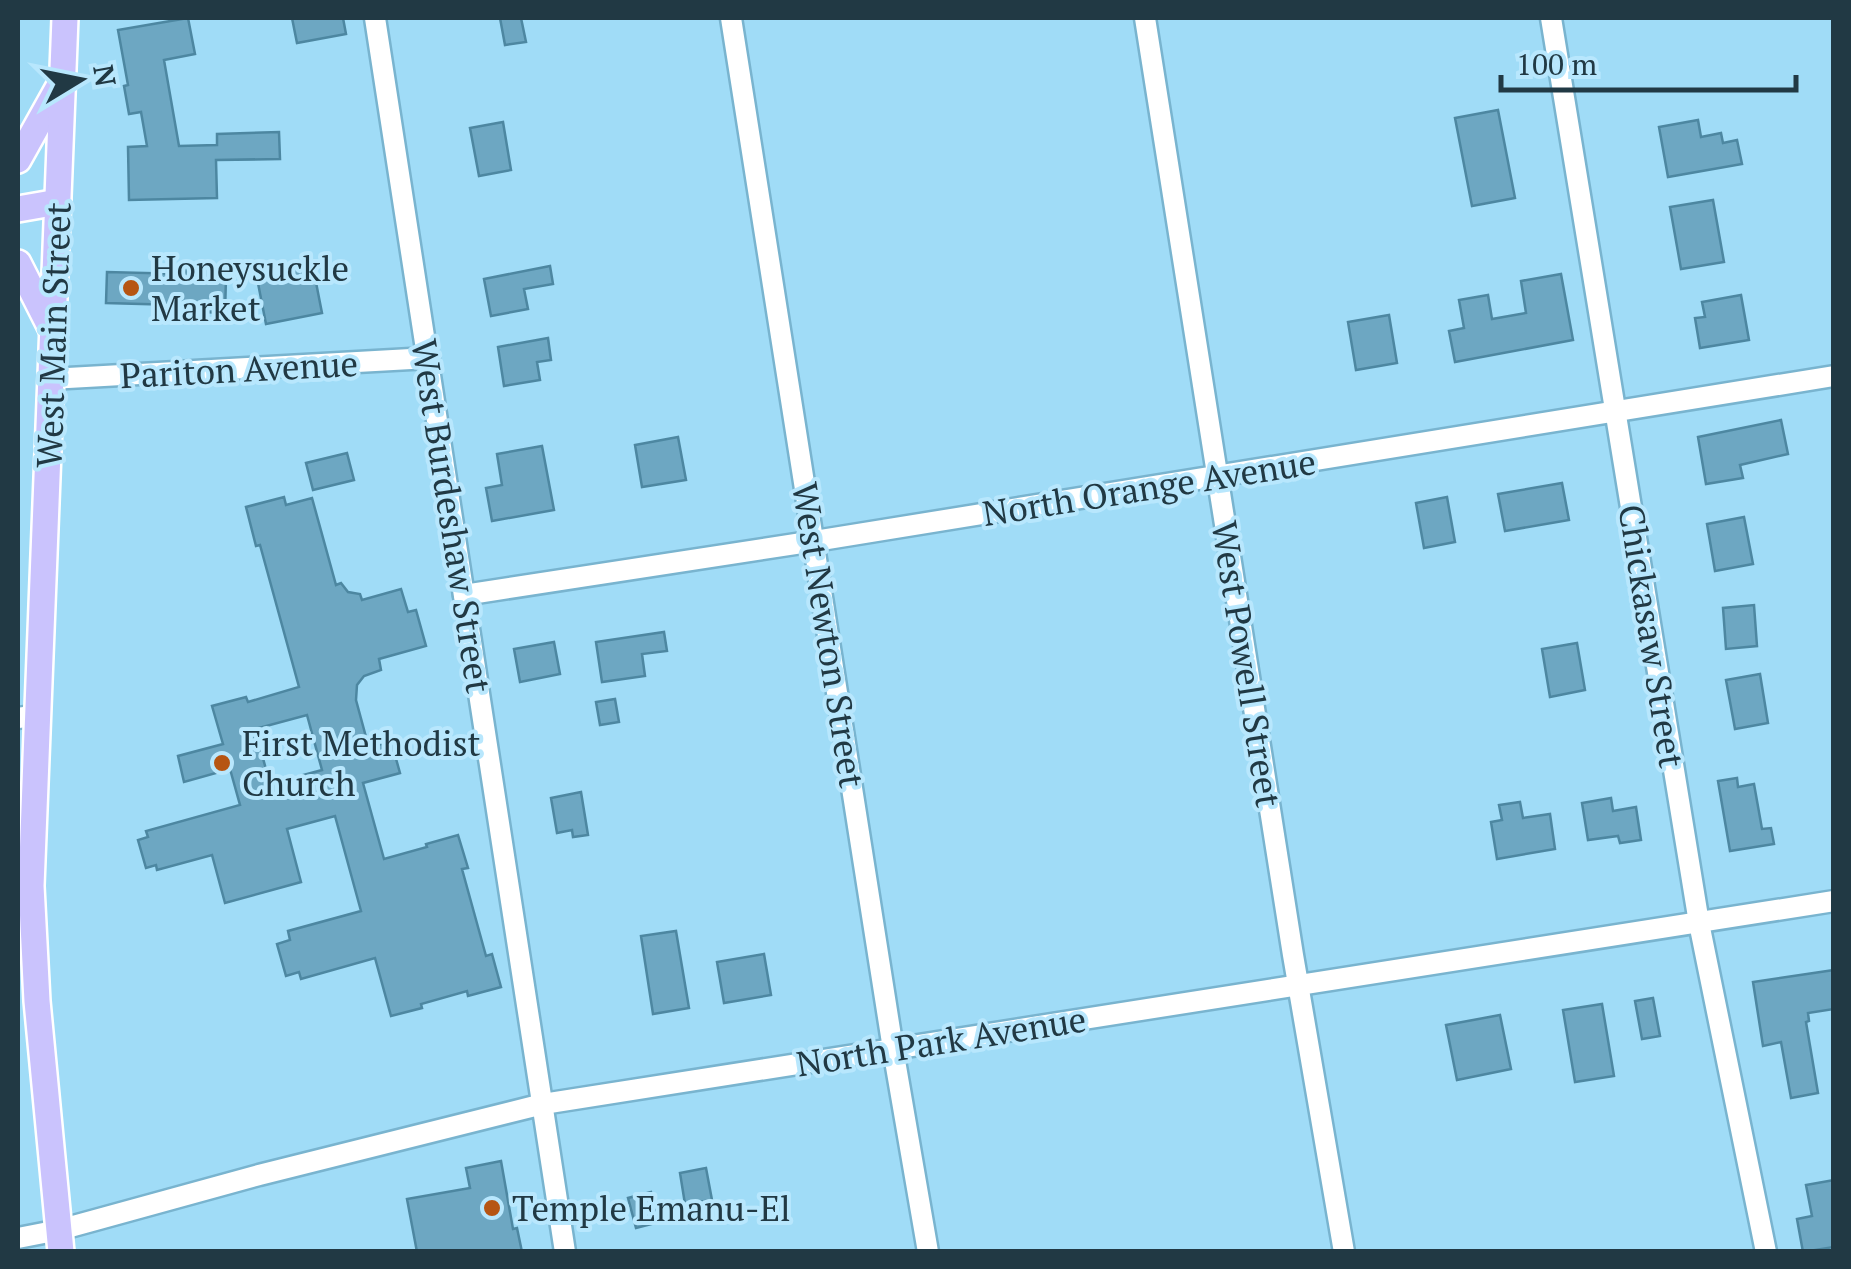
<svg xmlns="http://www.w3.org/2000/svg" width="1851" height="1269" font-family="'PT Serif',serif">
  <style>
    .building { fill: #6da7c2; stroke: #4d87a1; stroke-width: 2.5; fill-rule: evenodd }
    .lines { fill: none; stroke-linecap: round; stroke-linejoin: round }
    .minor-casing { stroke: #79b4cf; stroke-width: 25 }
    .major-casing { stroke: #fff; stroke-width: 30 }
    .minor { stroke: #fff; stroke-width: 20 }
    .major { stroke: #cac3fd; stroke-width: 25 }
    .poi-dot { fill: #b65513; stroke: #b8e7fd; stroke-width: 4 }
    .labels { text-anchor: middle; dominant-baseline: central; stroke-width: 8; stroke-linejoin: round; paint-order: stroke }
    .poi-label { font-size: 35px; fill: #213944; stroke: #b8e7fd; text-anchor: start }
    .street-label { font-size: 35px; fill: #213944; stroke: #b8e7fd }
  </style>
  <rect width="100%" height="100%" fill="#a0dcf7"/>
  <g class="building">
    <polygon points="188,18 195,54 164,60 179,146 217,145 217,134 279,132 280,159 216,160 217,198 129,200 128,147 147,146 141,112 129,114 124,86 128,85 118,30"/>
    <polygon points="292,18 343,18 346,34 297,43"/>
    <polygon points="500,18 521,18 526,42 505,45"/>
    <polygon points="1498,110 1515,198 1472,206 1455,118"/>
    <polygon points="1698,120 1701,137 1721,133 1723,143 1737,140 1742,164 1668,177 1659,127"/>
    <polygon points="503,122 511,170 479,176 470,128"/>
    <polygon points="1713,200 1724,262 1681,269 1670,207"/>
    <polygon points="312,262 322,313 266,324 256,273"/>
    <polygon points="185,265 217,266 216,277 226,278 225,313 177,311 177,305 106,303 107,272 185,274"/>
    <polygon points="550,266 553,284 524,289 528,309 491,316 484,279"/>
    <polygon points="1561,274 1573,340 1455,362 1449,331 1464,328 1459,300 1488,295 1492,319 1526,313 1521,281"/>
    <polygon points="1741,295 1749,340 1700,348 1695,318 1705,317 1702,302"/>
    <polygon points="1389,315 1397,363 1356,370 1348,322"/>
    <polygon points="548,338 551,360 537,362 540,380 504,386 498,347"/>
    <polygon points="1781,420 1788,454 1740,465 1743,478 1706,484 1698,437"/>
    <polygon points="678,437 686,480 642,487 635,445"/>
    <polygon points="542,446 554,510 492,521 486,488 502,485 497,454"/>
    <polygon points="347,453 354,480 313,490 306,463"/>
    <polygon points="1562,483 1569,520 1505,531 1498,494"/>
    <path d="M284,497L286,505L312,498L336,585L341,583L348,592L360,594L362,600L401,589L408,612L416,610L426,646L379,659L381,670L364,676L357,685L356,700L369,748L391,741L400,773L363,783L384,859L427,847L426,844L458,835L468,868L462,869L486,956L492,954L501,987L468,996L467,991L421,1004L422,1008L391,1016L375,958L301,979L299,972L286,976L277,944L290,940L288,931L361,911L335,816L287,829L301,882L225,903L212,855L157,870L156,865L146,868L138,840L148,837L146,831L240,805L230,769L184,782L178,756L223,744L212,706L246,697L248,702L299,687L260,545L256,546L246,507ZM307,715L322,770L270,784L255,729Z"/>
    <polygon points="1447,497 1455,542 1424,548 1416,503"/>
    <polygon points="1744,517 1753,564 1715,571 1707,524"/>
    <polygon points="1754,605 1757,646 1726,649 1723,608"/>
    <polygon points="664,632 667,651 642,654 645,676 602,682 596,642"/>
    <polygon points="554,642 560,674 520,682 514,649"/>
    <polygon points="1577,643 1585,690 1550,697 1542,649"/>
    <polygon points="1760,674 1768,723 1735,729 1726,680"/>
    <polygon points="615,699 619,722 600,725 596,702"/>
    <polygon points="1737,778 1738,787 1754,784 1762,829 1771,828 1774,844 1730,851 1718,781"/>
    <polygon points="581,792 588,835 573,837 572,830 557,833 551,798"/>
    <polygon points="1611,798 1613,811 1636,807 1641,840 1620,843 1618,836 1588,840 1582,803"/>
    <polygon points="1520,802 1523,818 1550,814 1555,849 1497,859 1491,822 1502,820 1499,805"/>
    <polygon points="676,931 689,1008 653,1014 641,936"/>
    <polygon points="764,954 771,995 724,1003 717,962"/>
    <polygon points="1834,970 1834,1009 1808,1013 1809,1021 1806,1022 1818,1093 1791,1098 1781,1042 1763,1046 1753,982"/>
    <polygon points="1653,998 1660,1036 1642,1039 1635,1001"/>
    <polygon points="1602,1004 1614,1076 1575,1082 1563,1010"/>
    <polygon points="1500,1015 1511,1069 1457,1080 1446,1025"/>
    <polygon points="501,1161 513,1229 517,1228 522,1252 417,1252 407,1199 470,1188 466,1168"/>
    <polygon points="706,1168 712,1200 685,1204 680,1173"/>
    <polygon points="1834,1180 1834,1247 1803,1252 1797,1219 1812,1216 1806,1185"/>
    <polygon points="651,1192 659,1222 636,1228 628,1198"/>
  </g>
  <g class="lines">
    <defs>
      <g id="minor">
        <polyline points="375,18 565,1252"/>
        <polyline points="731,18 893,1049 928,1252"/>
        <polyline points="1145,18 1293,955 1344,1252"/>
        <polyline points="1551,18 1699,923 1766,1252"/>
        <polyline points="50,379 429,358"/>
        <polyline points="464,595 815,541 1834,376"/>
        <polyline points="18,718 38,715"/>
        <polyline points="18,1238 59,1230 259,1175 543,1104 1834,901"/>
      </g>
      <g id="major">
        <polyline points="18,160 61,83"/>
        <polyline points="18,209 58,202"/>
        <polyline points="18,263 52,330"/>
        <polyline points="61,1252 37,1001 31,886 65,18"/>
      </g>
    </defs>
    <use href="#minor" class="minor-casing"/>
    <use href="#major" class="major-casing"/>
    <use href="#minor" class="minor"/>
    <use href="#major" class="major"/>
  </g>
  <g class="poi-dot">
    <circle cx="131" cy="288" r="10"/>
    <circle cx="222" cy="763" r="10"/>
    <circle cx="492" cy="1208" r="10"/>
  </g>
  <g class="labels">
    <g class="poi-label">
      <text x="151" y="268">Honeysuckle<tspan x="151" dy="40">Market</tspan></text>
      <text x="242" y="743">First Methodist<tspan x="242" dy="40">Church</tspan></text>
      <text x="512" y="1208">Temple Emanu-El</text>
    </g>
    <g class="street-label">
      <text transform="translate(53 335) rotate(-88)">West Main Street</text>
      <text transform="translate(239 369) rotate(-3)">Pariton Avenue</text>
      <text transform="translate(1149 487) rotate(-9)">North Orange Avenue</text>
      <text transform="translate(452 516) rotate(81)">West Burdeshaw Street</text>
      <text transform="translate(829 635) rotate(81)">West Newton Street</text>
      <text transform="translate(1652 636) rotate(81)">Chickasaw Street</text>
      <text transform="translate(1247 664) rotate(81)">West Powell Street</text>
      <text transform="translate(941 1041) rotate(-9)">North Park Avenue</text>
    </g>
  </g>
  <rect width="1851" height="1269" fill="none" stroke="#213944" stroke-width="40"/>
  <g transform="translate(80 80) rotate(80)" stroke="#b8e7fd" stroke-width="8" paint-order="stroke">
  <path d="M0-8L18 38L0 25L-18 38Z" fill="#213944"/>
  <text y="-15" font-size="28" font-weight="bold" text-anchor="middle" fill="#213944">N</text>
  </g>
  <path d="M1501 75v15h295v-15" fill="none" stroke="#213944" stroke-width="5"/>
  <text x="1516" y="75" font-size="30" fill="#213944" stroke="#b8e7fd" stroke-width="8" paint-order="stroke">100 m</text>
</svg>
